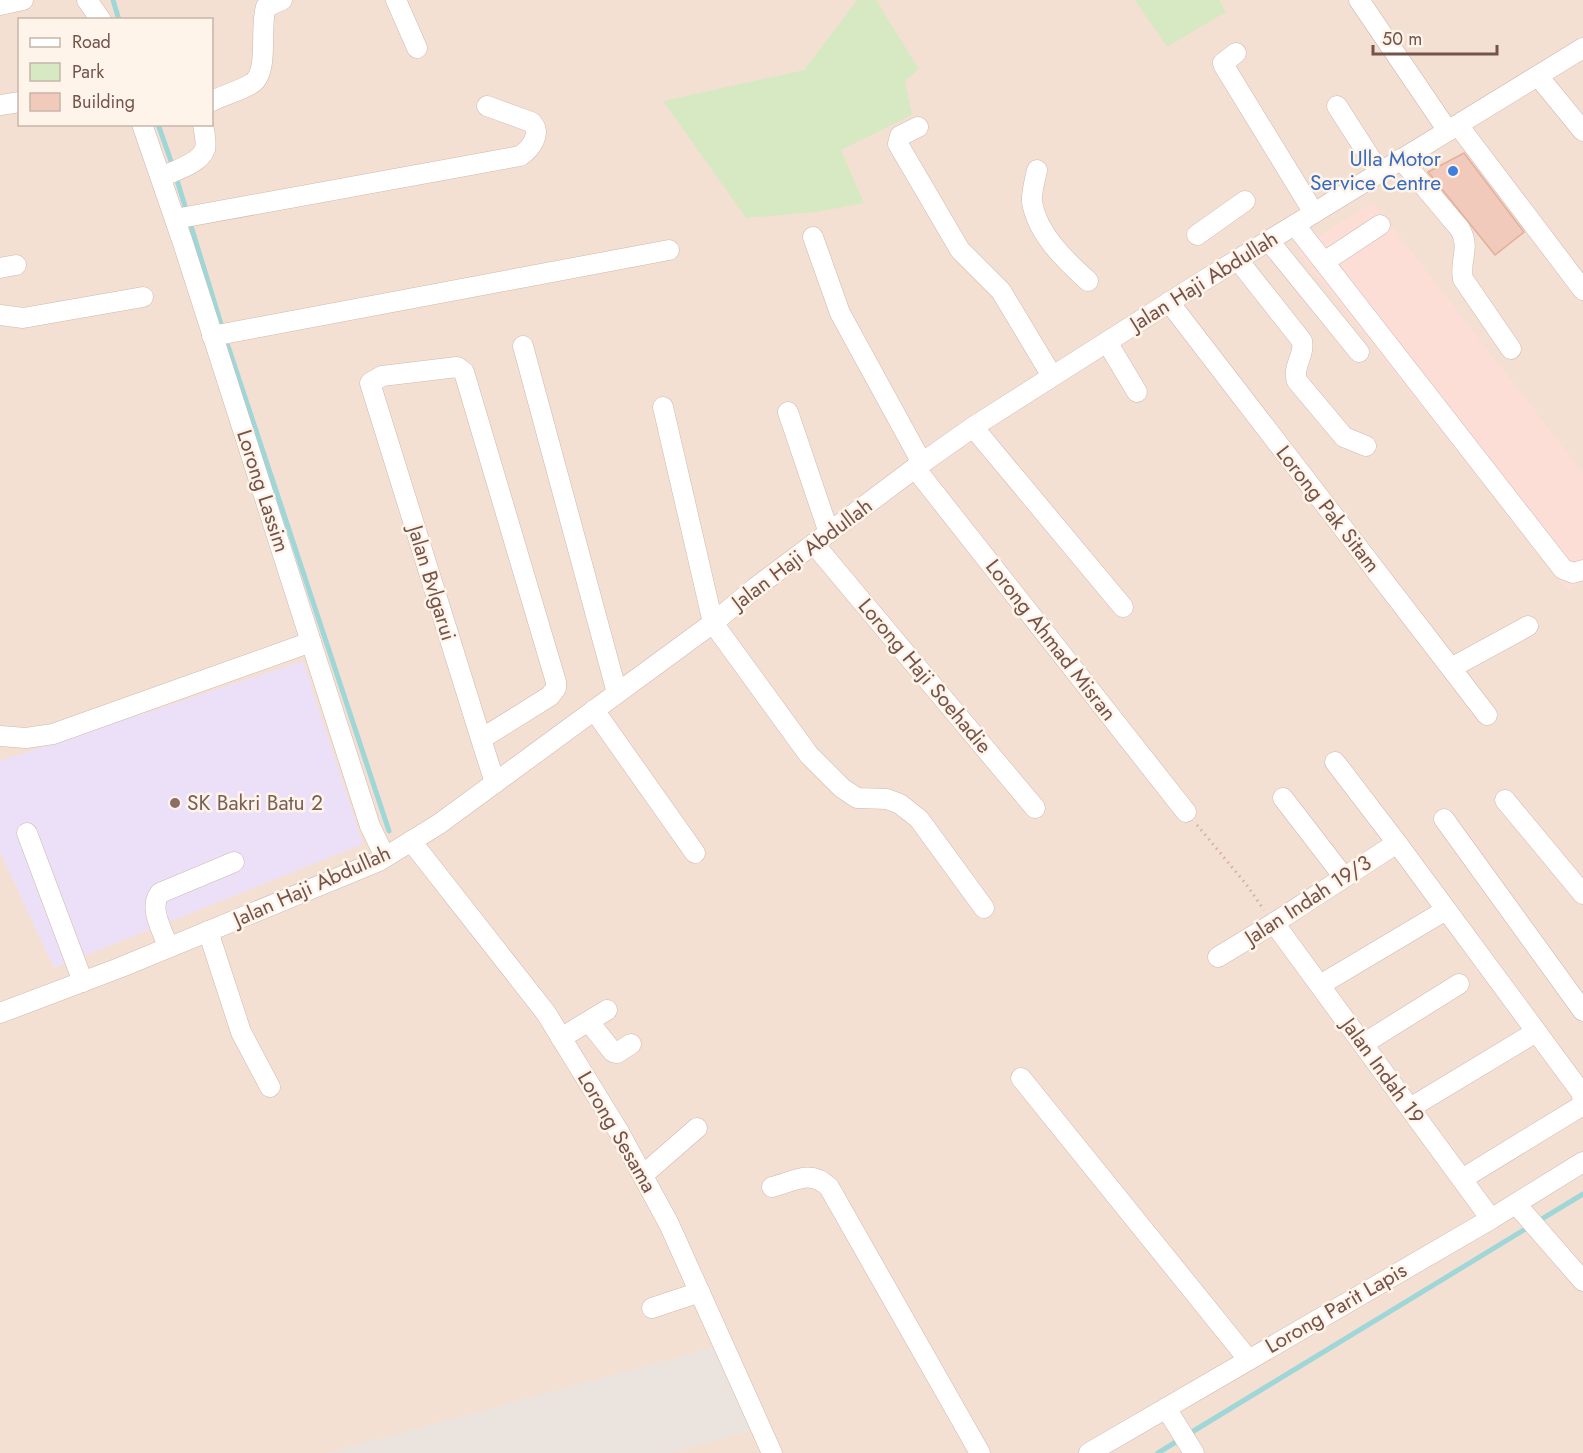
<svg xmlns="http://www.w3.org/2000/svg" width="1583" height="1453" font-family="Jost,sans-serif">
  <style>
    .residential { fill: #f4e0d2; fill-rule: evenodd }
    .commercial { fill: #fcded7 }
    .industrial { fill: #ebe3de }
    .education { fill: #ece0f8 }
    .green { fill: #d7e9c2 }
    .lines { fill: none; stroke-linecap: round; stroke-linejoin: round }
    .stream { stroke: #9fd6d7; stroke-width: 5 }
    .building { fill: #f1cabb; stroke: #e4ae9c; stroke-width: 1.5 }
    .minor-casing { stroke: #cfb8ad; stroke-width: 21 }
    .path { stroke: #d6ad9f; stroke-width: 3; stroke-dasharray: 1.5 4.5; stroke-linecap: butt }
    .minor { stroke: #fff; stroke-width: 20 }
    .shop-dot { fill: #3f7fe0; stroke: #fff4ea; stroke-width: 2 }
    .education-dot { fill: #8d6e63; stroke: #fff4ea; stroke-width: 2 }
    .labels { text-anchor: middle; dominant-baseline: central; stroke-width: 5; stroke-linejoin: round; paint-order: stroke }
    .shop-label { font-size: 21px; fill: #366cbe; stroke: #fff4ea; text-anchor: end }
    .street-label { font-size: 21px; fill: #74534a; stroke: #fff4ea }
    .education-label { font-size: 21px; fill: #785e54; stroke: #fff4ea; text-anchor: start }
  </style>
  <rect width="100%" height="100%" fill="#fcefe4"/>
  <path class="residential" d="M0,0H1583V1453H0ZM20,20H212V124H20Z"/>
  <polygon class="commercial" points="1373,202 1583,473 1583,580 1568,590 1297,251"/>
  <polygon class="industrial" points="714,1347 751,1431 668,1453 327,1453"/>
  <polygon class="education" points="303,661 363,844 54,968 0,852 0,761"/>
  <g class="green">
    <polygon points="857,0 876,0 919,69 905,81 912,115 841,150 864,203 817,212 746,218 663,101 804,70"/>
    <polygon points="1135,0 1219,0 1226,12 1167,47"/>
  </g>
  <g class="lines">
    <g class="stream">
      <polyline points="113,0 119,20"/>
      <polyline points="158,124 172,164"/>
      <polyline points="177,180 221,324"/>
      <polyline points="228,346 389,831"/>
      <polyline points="1187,1435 1583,1194"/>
      <polyline points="1158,1453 1179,1440"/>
    </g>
  </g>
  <polygon class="building" points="1464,153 1524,232 1495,255 1428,172"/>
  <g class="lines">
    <defs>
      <g id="minor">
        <polyline points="87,0 101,20"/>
        <polyline points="396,0 417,48"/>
        <polyline points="1359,0 1448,131"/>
        <polyline points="0,5 23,0"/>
        <polyline points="1236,53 1223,63 1224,66 1314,213"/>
        <polyline points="1538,76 1583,131"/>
        <path d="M212,101C224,95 239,91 251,84C270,74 259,27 266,7L282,0"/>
        <polyline points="0,105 20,102"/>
        <polyline points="1337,106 1380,173"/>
        <polyline points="142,124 183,243 370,826 385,857"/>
        <polyline points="1458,125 1583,290"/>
        <polyline points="918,127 900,136 898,144 960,250 1001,291 1052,376"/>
        <path d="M1401,159L1460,229C1471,249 1459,259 1463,279L1511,349"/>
        <path d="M1037,170C1035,180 1031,193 1032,202C1037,234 1066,261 1088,281"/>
        <path d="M161,177C173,171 200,164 205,149C207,142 204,132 203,124"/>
        <path d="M175,219L520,156C531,149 543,132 531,122L487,106"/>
        <polyline points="1295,225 1563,569 1573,573 1583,570"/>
        <polyline points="1197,235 1245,201"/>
        <polyline points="813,237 840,313 922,463"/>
        <polyline points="1269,241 1359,352"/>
        <path d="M1238,260L1302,341C1305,356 1292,366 1297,381L1344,437L1366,446"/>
        <polyline points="1324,262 1380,225"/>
        <polyline points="0,268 16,265"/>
        <polyline points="1169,302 1487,715"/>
        <polyline points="0,315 23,318 143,297"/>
        <polyline points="212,336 669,250"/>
        <polyline points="1107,342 1137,392"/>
        <polyline points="523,346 617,693"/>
        <polyline points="663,407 713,623 809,755 842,788 857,798 887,799 900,804 919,819 984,908"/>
        <polyline points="788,412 829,533"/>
        <polyline points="973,427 1123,607"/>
        <polyline points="915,468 1186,812"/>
        <polyline points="814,544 1035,808"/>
        <polyline points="1451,668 1528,626"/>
        <polyline points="594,710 695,853"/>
        <polyline points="0,736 26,738 53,734 311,642"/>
        <polyline points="481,739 550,696 556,688 556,682 464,372 457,367 382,376 370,383 481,739 495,783"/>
        <polyline points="1335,762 1397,843 1581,1092 1583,1099"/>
        <polyline points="1283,798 1343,876"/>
        <polyline points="1505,800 1583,894"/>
        <polyline points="1444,819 1583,1011"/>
        <polyline points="27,833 83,982"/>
        <polyline points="411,841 546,1013 619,1132 669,1224 772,1453"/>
        <polyline points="1274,923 1491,1219"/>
        <polyline points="208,931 241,1032 270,1087"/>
        <path d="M168,947C163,931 148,908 160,893L234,862"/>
        <polyline points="1218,957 1274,923 1397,843"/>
        <polyline points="1320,985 1446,910"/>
        <polyline points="0,1013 119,968 379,861 439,824 713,623 755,588 915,468 973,427 1198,284 1583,48"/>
        <polyline points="589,1022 613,1052 617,1053 631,1044"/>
        <polyline points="561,1038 607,1010"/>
        <polyline points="1363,1044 1459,984"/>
        <polyline points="1021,1078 1248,1359"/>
        <polyline points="1410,1108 1536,1032"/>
        <polyline points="643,1175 697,1128"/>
        <polyline points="1462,1179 1578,1108 1583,1103"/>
        <path d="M772,1187C795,1181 810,1169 829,1187L980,1453"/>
        <polyline points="1516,1204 1583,1281"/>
        <polyline points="652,1308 700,1292"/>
        <polyline points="1166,1408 1194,1453"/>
        <polyline points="1089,1453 1491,1219 1583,1162"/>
      </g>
    </defs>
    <use href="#minor" class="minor-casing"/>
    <polyline class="path" points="1197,825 1246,884 1264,910"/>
    <use href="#minor" class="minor"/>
  </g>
  <circle class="shop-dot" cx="1453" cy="171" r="6"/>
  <circle class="education-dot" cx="175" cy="803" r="6"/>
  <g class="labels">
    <g class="shop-label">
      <text x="1441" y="159">Ulla Motor<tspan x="1441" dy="24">Service Centre</tspan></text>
    </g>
    <g class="street-label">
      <text transform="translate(1204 281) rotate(-32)">Jalan Haji Abdullah</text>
      <text transform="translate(263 491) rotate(72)">Lorong Lassim</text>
      <text transform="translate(1328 509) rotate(52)">Lorong Pak Sitam</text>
      <text transform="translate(802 554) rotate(-37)">Jalan Haji Abdullah</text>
      <text transform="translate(432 583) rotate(73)">Jalan Bvlgarui</text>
      <text transform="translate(1051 640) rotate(52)">Lorong Ahmad Misran</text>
      <text transform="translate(925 676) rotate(50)">Lorong Haji Soehadie</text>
      <text transform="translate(312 886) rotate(-24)">Jalan Haji Abdullah</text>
      <text transform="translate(1308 900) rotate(-33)">Jalan Indah 19/3</text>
      <text transform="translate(1383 1071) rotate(54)">Jalan Indah 19</text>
      <text transform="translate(617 1132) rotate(60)">Lorong Sesama</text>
      <text transform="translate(1336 1308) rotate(-30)">Lorong Parit Lapis</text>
    </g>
    <g class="education-label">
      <text x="187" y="803">SK Bakri Batu 2</text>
    </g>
  </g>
  <rect x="18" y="18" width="195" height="108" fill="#fff4ea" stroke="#c7b4aa" stroke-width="1.5"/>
  <rect x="30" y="38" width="30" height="9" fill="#ffffff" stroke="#c7b4aa" stroke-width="1.5"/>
  <text x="72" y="48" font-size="18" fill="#74534a">Road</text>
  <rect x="30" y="63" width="30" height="18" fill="#d7e9c2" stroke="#c7b4aa" stroke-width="1.5"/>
  <text x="72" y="78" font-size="18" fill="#74534a">Park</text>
  <rect x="30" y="93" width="30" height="18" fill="#f1cabb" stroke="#c7b4aa" stroke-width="1.5"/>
  <text x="72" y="108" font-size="18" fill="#74534a">Building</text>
  <path d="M1373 45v9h124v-9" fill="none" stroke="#74534a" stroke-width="3"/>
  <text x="1382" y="45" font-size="18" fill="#74534a" stroke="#fff4ea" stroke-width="4.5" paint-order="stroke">50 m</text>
</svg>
